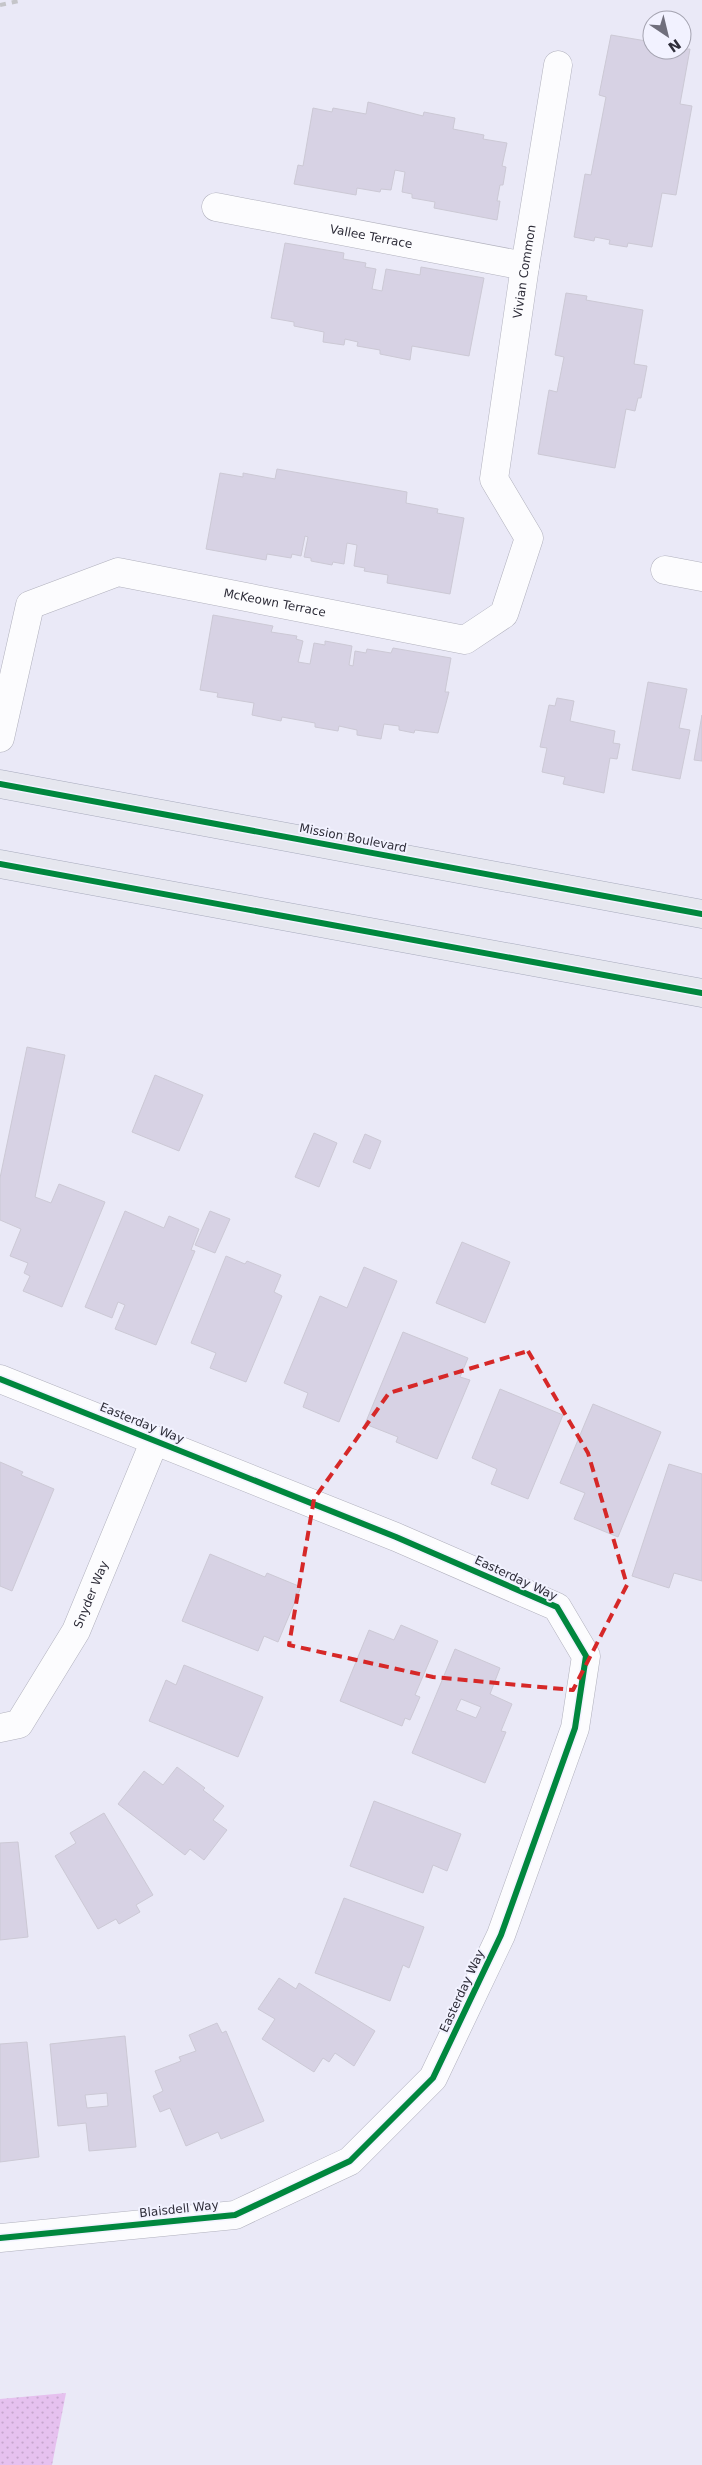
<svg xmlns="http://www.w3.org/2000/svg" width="702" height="2465" font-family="'DejaVu Sans',sans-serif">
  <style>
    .grass { fill: url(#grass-dots) }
    .building { fill: #d7d2e4; stroke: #ccc9d5; fill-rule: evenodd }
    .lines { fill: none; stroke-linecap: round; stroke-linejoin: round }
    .minor-casing { stroke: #b1b1bd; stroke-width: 29 }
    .major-casing { stroke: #a7aabc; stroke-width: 29 }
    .minor { stroke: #fcfcfe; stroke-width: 28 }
    .major { stroke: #e6e7ef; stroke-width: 28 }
    .rail { stroke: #c5c5c9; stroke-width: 4; stroke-dasharray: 6 6; stroke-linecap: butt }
    .cycleway-casing { stroke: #f2f2ff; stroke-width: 9 }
    .cycleway { stroke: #00873e; stroke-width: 6 }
    .marked { fill: none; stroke: #d62828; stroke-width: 4; stroke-dasharray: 10 6; stroke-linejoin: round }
    .labels { text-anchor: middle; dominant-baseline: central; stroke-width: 4; stroke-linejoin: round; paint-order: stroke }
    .street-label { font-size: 12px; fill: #2e2d39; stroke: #f2f2ff }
  </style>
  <defs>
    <pattern id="grass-dots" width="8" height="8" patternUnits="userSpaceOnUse" patternTransform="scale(1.25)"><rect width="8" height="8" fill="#e6c1ef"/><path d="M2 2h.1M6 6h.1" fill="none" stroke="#c6a6ce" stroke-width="1.8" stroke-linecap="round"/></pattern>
  </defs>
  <rect width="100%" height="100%" fill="#eae9f7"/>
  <polygon class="grass" points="66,2393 52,2465 0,2465 0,2399"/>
  <g class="building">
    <polygon points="611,35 652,42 652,50 690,49 680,104 692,106 676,195 662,193 652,247 628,243 627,247 609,244 610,240 595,237 594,241 574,237 585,174 591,175 606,97 599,95"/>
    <polygon points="368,102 423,116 424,112 455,118 453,129 484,135 483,139 507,143 502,166 506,167 503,185 500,185 497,201 500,201 497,220 434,208 435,202 412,198 412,194 402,192 405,172 395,170 391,190 381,189 380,192 357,188 356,195 294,184 298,165 303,166 313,108 332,112 333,108 366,114"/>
    <polygon points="285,243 344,253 343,259 366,263 365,267 376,269 372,289 382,291 386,269 420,275 421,267 484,278 469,356 412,346 410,360 380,354 380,350 357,346 358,342 345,339 344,345 323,342 324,332 294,326 294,322 271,318"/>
    <polygon points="566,293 587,296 586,300 643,310 634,364 647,366 641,398 638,398 635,411 626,409 615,468 538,454 549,390 557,392 564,357 555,355"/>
    <polygon points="277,469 407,492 406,503 438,509 437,513 464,518 450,594 387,583 388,575 364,571 365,568 354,566 357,545 347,543 344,564 333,562 332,565 311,561 311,558 304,557 308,537 305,536 301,556 292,554 291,558 267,554 266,560 206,549 220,473 243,477 243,473 275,479"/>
    <polygon points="213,615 273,626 271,632 297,636 296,639 303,641 298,662 310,664 314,643 325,645 325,641 352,646 349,665 353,666 355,651 366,653 367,649 391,653 393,648 451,658 445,692 449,692 438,733 415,730 414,733 399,730 399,726 384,724 381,739 357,735 357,730 339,726 338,731 315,727 315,723 282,717 281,721 252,715 254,703 217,697 218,693 200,690"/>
    <polygon points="648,682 687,689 679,728 690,730 680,779 632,770"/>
    <polygon points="557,698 574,701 570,721 615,731 613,743 620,744 617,759 610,758 604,793 563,784 565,777 542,772 547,748 540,747 549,705 555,706"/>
    <polygon points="702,715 702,761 694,760"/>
    <polygon points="27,1047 65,1055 35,1197 51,1203 59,1184 105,1202 62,1307 23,1291 30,1276 24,1273 28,1263 10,1256 21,1229 0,1220 0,1178"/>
    <polygon points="155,1075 203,1095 179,1151 132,1132"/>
    <polygon points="314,1133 337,1143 319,1187 295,1177"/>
    <polygon points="365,1134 381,1141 370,1169 353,1162"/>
    <polygon points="125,1211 164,1228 169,1216 199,1229 191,1250 195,1251 156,1345 115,1329 125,1305 118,1302 112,1318 85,1307"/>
    <polygon points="210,1211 230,1219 215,1253 195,1245"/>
    <polygon points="462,1242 510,1262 485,1323 436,1303"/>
    <polygon points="226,1256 245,1264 247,1261 281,1275 274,1292 282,1296 246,1382 210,1368 216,1353 191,1343"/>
    <polygon points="364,1267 397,1281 339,1422 303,1407 308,1393 284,1383 320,1296 347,1308"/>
    <polygon points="403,1332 468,1358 460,1377 470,1380 437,1459 396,1442 398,1437 365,1424"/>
    <polygon points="500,1389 563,1415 528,1499 491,1484 497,1469 472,1458"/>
    <polygon points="593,1404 661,1432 618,1537 574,1519 585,1493 560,1483"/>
    <polygon points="0,1462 23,1472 21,1475 54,1489 12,1591 0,1586"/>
    <polygon points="669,1464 702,1474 702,1581 674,1573 669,1588 632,1576"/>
    <polygon points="210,1554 265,1577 267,1573 301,1587 278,1642 264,1636 258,1651 182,1621"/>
    <polygon points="401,1625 438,1641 415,1695 420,1697 410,1720 405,1718 402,1726 340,1701 369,1630 394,1640"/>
    <path d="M455,1649L500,1668L490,1694L512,1704L501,1731L506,1732L485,1783L412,1753ZM461,1699L481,1707L476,1718L456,1710Z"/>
    <polygon points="184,1665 263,1697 238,1757 149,1721 166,1680 176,1685"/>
    <polygon points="177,1767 205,1788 203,1790 224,1806 213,1820 227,1830 204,1860 190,1849 185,1855 118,1804 144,1771 163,1785"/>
    <polygon points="374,1801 461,1834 447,1871 433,1865 423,1893 350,1866"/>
    <polygon points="104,1813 153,1895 136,1905 140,1912 119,1924 116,1919 98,1929 55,1856 76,1843 70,1833"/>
    <polygon points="18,1842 28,1937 0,1940 0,1843"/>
    <polygon points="344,1898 424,1927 409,1968 403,1965 390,2001 315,1973"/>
    <polygon points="279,1978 296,1989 299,1983 375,2031 354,2066 335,2053 329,2062 323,2058 314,2072 262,2039 275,2019 258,2009"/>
    <polygon points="217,2023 222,2033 226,2031 264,2121 221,2139 218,2132 186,2146 170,2108 160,2112 153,2096 163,2091 155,2071 181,2061 179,2057 196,2051 189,2035"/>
    <path d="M125,2036L136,2147L89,2151L86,2123L58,2126L50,2044ZM107,2093L108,2106L87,2108L85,2095Z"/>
    <polygon points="27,2042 39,2157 0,2162 0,2044"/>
  </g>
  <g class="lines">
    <defs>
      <g id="minor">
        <path id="s1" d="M216,207L525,266"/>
        <polyline points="665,570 702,577"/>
        <path id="s2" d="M0,738L30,605L118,572L465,640L504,614L529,538L494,479L525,266L558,65"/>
        <polyline points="0,1379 396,1537 557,1607 586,1656 575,1728 501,1935 433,2078 350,2161 235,2215 0,2238"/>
        <path id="s3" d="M0,1728L19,1724L76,1631L155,1440"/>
      </g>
      <g id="major">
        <polyline points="0,784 702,914"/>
        <polyline points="0,864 702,993"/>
      </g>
    </defs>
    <use href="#minor" class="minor-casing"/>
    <use href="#major" class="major-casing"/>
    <use href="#minor" class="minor"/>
    <use href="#major" class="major"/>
    <polyline class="rail" points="0,5 23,0"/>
    <defs>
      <g id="cycleway">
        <polyline points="0,784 702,914"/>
        <polyline points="0,864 702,993"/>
        <polyline points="0,1379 396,1537 557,1607 586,1656 575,1728 501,1935 433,2078 350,2161 235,2215 0,2238"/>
      </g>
    </defs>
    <use href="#cycleway" class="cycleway-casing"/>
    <use href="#cycleway" class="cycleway"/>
  </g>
  <path class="marked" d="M528,1351L588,1453L627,1585L573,1690L433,1677L289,1645L314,1499L389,1393Z"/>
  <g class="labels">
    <g class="street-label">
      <text stroke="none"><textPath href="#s1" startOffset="158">Vallee Terrace</textPath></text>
      <text stroke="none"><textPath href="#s2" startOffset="989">Vivian Common</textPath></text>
      <text stroke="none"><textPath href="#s2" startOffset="390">McKeown Terrace</textPath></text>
      <text transform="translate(353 838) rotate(11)">Mission Boulevard</text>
      <text transform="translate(142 1423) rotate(22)">Easterday Way</text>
      <text transform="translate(516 1578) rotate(25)">Easterday Way</text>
      <text stroke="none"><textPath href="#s3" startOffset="168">Snyder Way</textPath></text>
      <text transform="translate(462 1991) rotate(-65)">Easterday Way</text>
      <text transform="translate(179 2209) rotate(-6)">Blaisdell Way</text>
    </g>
  </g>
  <g transform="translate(667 35) rotate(145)"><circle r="24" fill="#f2f2ff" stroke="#a4a3b0"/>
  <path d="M0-4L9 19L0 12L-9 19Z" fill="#706f7c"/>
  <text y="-8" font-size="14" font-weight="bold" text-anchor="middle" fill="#2e2d39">N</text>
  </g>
</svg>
